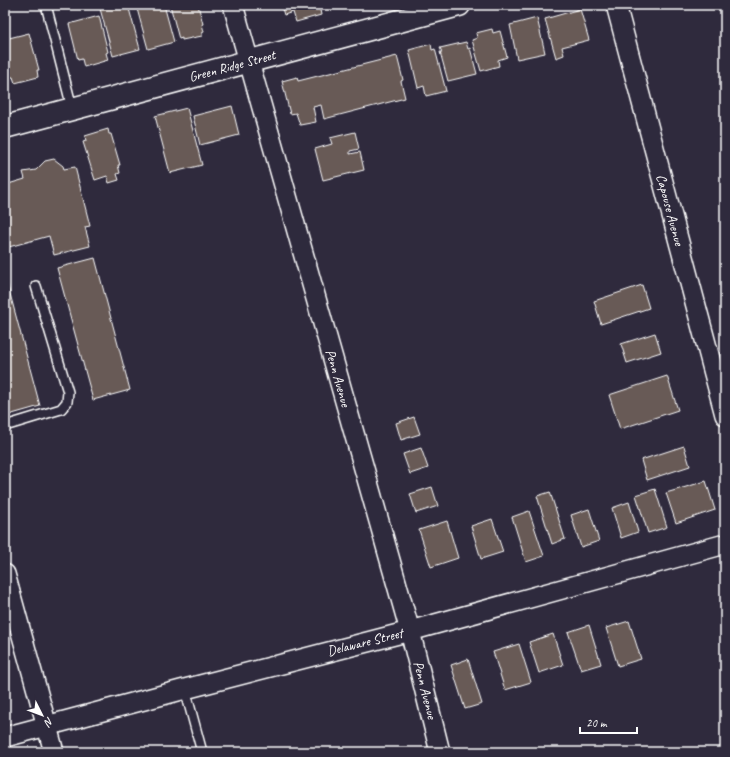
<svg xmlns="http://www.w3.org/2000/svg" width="730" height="757" font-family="Caveat,sans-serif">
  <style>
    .building { fill: #685a57; stroke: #fff }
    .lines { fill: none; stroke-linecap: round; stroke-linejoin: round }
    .service-casing { stroke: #fff; stroke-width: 12 }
    .minor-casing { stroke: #fff; stroke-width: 22 }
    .primary-casing { stroke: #fff; stroke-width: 25 }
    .service { stroke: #2f2a3d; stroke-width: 9 }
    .minor { stroke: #2f2a3d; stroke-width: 19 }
    .primary { stroke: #2f2a3d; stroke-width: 22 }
    .labels { text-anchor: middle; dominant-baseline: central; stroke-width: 3; stroke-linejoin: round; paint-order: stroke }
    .street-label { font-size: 14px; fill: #fff; stroke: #2f2a3d }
  </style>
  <rect width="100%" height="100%" fill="#2f2a3d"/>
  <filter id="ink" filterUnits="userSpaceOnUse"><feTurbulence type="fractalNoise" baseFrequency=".025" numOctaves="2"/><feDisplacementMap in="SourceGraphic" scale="8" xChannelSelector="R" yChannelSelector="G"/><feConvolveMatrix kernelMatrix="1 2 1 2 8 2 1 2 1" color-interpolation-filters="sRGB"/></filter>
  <g filter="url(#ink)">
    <g class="building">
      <polygon points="5,5 6,5 8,12 7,13 8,18 5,19"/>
      <polygon points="99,5 128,5 140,49 113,56"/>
      <polygon points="136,5 164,5 174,42 148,49"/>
      <polygon points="170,5 198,5 203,24 202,24 204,32 202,33 202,36 182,40 182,38 179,39"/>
      <polygon points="281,5 319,5 321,15 296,22 293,12 284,15"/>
      <polygon points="580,9 589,40 562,47 564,55 556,58 545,19"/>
      <polygon points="99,16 108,52 106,53 108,60 84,67 82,59 78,60 69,24"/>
      <polygon points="537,18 545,53 517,59 510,25"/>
      <polygon points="492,29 493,33 500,31 507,57 498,60 499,66 481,71 472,40 477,38 476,33"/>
      <polygon points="29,33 39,70 37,70 38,77 15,83 13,77 11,77 5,54 5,39"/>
      <polygon points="466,42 468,49 470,48 477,74 448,81 440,52 442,52 440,48"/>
      <polygon points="431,44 432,50 435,49 446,91 426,96 424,86 418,88 409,50"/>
      <polygon points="397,56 403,80 401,81 405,98 324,119 321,105 313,107 316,122 300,125 296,113 290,114 282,81 297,77 298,81"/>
      <polygon points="232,106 239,135 200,145 193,116"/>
      <polygon points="187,108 202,165 170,173 155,116"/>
      <polygon points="108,129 109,134 111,134 120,165 118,165 120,173 117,174 119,180 109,183 107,176 95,180 83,142 86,141 85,136"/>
      <polygon points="355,132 359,149 350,151 350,154 360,152 364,170 323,180 315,149 332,144 330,138"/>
      <polygon points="54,159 63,166 64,169 75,167 90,226 85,227 90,246 54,255 49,236 5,248 5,185 25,179 23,172 36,170 45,161"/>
      <polygon points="95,258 130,390 93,400 57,268"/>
      <polygon points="5,275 40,406 5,416"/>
      <polygon points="642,285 649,308 601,324 594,301"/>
      <polygon points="655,333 661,352 627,363 621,344"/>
      <polygon points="667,376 678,410 620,429 609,395"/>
      <polygon points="414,417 420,434 401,440 396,423"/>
      <polygon points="684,446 690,466 647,480 641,460"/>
      <polygon points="421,448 428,468 410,474 403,454"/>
      <polygon points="706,481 715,510 676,523 666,493"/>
      <polygon points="432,487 438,506 416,513 410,494"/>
      <polygon points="655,489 667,527 648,533 636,495"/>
      <polygon points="550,492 565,539 552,544 537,496"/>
      <polygon points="629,502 638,532 621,538 612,508"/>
      <polygon points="589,509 599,541 581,547 571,515"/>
      <polygon points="529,511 544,556 526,562 512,517"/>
      <polygon points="492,519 503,552 481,559 471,526"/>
      <polygon points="447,521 458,558 431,567 419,530"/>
      <polygon points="629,621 641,659 618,666 606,628"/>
      <polygon points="589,625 601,664 581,670 568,632"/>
      <polygon points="553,634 563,665 539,673 529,642"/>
      <polygon points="519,644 531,682 505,690 493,652"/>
      <polygon points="468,659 482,704 465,709 451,665"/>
    </g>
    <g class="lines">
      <defs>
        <g id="service">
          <polyline points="46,5 72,108"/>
          <polyline points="5,426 61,409 67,402 68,392 36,286"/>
          <polyline points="185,689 202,752"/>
        </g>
        <g id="minor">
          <polyline points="233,5 410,631 440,752"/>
          <polyline points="616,5 725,415"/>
          <polyline points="5,574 54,752"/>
          <polyline points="5,737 185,689 410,631 725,544"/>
        </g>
        <polyline id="primary" points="5,127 459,5"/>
      </defs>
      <use href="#service" class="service-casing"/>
      <use href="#minor" class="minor-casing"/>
      <use href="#primary" class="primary-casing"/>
      <use href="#service" class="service"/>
      <use href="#minor" class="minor"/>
      <use href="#primary" class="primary"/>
    </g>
  </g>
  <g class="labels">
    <g class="street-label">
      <text transform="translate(232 66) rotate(-15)">Green Ridge Street</text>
      <text transform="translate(670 210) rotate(75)">Capouse Avenue</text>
      <text transform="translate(338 378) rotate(74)">Penn Avenue</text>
      <text transform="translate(365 642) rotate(-14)">Delaware Street</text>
      <text transform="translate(425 690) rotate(76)">Penn Avenue</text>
    </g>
  </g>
  <rect width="730" height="757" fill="none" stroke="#2f2a3d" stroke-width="20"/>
  <rect x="10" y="10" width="710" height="737" fill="none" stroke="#fff" stroke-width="1.5" filter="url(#ink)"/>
  <g transform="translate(42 715) rotate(132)" stroke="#2f2a3d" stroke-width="3" paint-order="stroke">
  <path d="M0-3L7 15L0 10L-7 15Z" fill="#ffffff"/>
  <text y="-6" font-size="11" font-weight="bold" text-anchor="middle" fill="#ffffff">N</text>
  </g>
  <path d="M580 727v6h57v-6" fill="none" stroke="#ffffff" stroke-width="2"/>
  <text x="586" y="727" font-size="12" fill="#ffffff" stroke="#2f2a3d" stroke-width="3" paint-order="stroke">20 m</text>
</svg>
